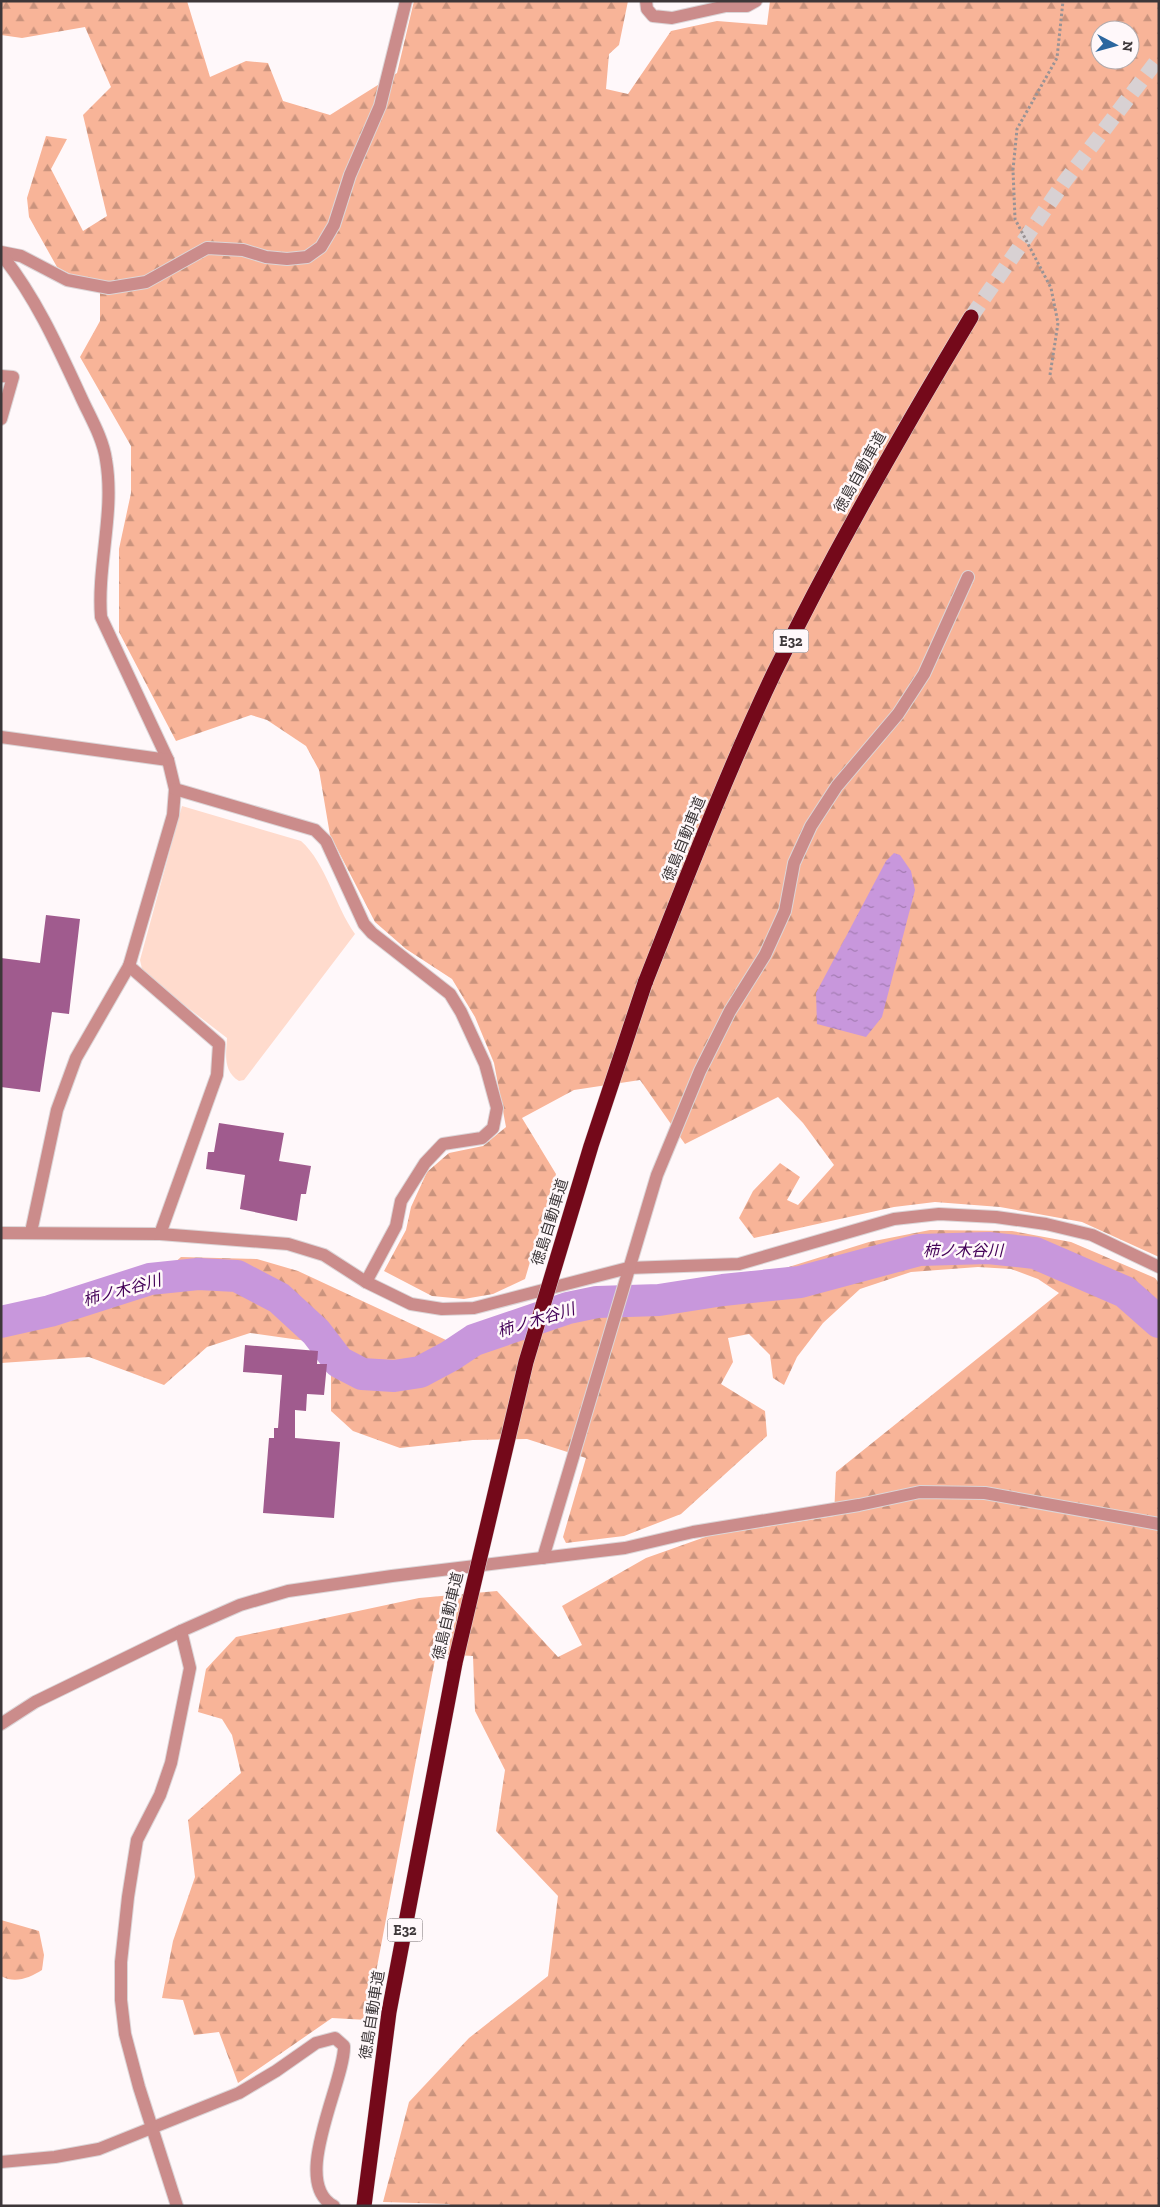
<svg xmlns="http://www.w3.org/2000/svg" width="1160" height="2207" font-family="'Zilla Slab','Noto Sans JP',serif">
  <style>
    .forest { fill: url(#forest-firs); fill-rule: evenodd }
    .park { fill: #ffdbcd }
    .water { fill: url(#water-ripples) }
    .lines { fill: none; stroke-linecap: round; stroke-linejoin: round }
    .river { stroke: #c897dc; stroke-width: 32 }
    .building { fill: #a05b8e }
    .highway-tunnel { stroke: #d8d1d3; stroke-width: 15; stroke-dasharray: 15 8; stroke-linecap: butt }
    .minor-casing { stroke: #dcd5d7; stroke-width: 14 }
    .highway-casing { stroke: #dcd5d7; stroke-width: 16 }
    .path { stroke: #9a9395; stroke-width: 3; stroke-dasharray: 2.5 2.5; stroke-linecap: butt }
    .minor { stroke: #cb8c8b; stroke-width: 12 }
    .highway { stroke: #74091a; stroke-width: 15 }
    .highway-bridge-casing { stroke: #dcd5d7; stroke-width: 16; stroke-linecap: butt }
    .highway-bridge { stroke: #74091a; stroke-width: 15 }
    .labels { text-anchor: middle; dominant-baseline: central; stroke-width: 5; stroke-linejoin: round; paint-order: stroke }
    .shield { fill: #fff8fa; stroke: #777173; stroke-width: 1 }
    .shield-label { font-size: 14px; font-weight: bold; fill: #3d3739 }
    .street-label { font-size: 15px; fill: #3d3739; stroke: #fff8fa }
    .water-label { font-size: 16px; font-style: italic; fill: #430057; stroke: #fff8fa }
  </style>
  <defs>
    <pattern id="forest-firs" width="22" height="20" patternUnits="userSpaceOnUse" patternTransform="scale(1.25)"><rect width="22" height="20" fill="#f8b498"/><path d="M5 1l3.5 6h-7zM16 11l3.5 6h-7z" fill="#ca937d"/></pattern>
    <pattern id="water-ripples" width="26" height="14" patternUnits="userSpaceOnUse" patternTransform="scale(1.25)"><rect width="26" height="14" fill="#c897dc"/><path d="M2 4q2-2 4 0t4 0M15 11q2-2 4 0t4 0" fill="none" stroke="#a47cb3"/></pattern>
  </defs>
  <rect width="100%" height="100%" fill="#fff8fa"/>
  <g class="forest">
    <path d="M1,1H187L210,77L246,61L268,63L283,101L330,115L397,73L414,1H628L619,45L609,54L606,89L628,94L671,31L717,21L767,25L770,1H1159V1257L1082,1222L1000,1207L935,1202L894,1207L754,1238L739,1218L753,1191L780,1163L800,1177L787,1200L798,1205L834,1165L803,1123L778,1097L685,1144L640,1080L574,1090L522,1118L556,1174L525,1279L493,1294L464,1299L432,1296L384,1271L406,1230L411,1207L427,1172L449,1153L483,1146L506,1127L494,1063L475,1017L452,979L406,949L375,922L330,835L319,770L306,746L267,720L251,715L176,741L119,632V549L131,493V446L80,357L100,321V290L57,267L29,217L27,198L46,136L67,139L51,169L83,231L107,216L83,115L111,87L85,27L22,38L1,35ZM1100,30H1130V60H1100Z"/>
    <polygon points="930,1230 1012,1231 1071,1242 1155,1278 1159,1283 1159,2206 452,2206 449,2204 383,2202 409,2102 469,2038 548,1976 558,1896 496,1831 505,1770 475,1711 473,1656 436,1654 367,2020 332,2018 238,2083 219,2032 194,2035 183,2000 162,1998 173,1941 195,1877 188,1820 241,1773 232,1735 222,1719 198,1712 206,1669 236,1637 419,1598 497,1591 558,1657 582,1645 562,1606 646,1558 708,1536 834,1516 836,1472 1059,1293 1038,1279 1011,1269 978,1267 911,1272 860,1289 823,1323 797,1357 784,1385 773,1378 770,1355 749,1334 728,1338 733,1362 721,1384 765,1411 767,1436 681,1514 624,1536 566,1543 563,1537 586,1458 527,1439 473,1440 400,1448 353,1431 331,1411 331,1369 326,1354 314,1342 250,1333 207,1347 164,1385 89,1357 1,1363 1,1328 145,1289 181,1257 257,1259 298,1271 476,1354 570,1315 687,1304 779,1270 869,1242"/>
    <path d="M1,1920L39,1931L44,1955L42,1970C29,1978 15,1984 1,1976Z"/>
  </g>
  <path class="park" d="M182,806L301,841C326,863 335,906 355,934L244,1080L239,1081C223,1071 226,1055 227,1038L148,977L142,969L140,960Z"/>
  <polygon class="water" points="894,853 900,855 911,871 915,890 882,1017 866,1037 817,1024 816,993 886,861"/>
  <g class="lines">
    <polyline class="river" points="1,1322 50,1311 150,1279 198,1274 237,1276 279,1298 316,1332 339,1362 362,1374 394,1376 420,1372 450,1356 474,1340 568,1308 597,1302 659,1300 723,1290 800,1282 919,1250 988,1248 1035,1253 1125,1292 1159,1322"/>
  </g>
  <g class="building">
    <polygon points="46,915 80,919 69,1014 52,1012 40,1092 1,1087 1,958 40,963"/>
    <polygon points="219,1123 284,1133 279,1161 311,1166 306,1194 301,1194 297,1221 240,1209 245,1175 206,1169 208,1152 214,1152"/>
    <polygon points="245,1345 318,1351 317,1364 327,1364 324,1395 307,1394 306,1411 295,1410 295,1438 340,1442 334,1518 263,1513 269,1438 274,1438 274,1428 278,1428 282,1375 243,1372"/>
  </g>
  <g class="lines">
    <polyline class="highway-tunnel" points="971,317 1065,181 1159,58"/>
    <defs>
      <g id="minor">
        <polyline points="646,1 647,9 653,16 672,18 726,6 747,6 756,1"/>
        <polyline points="1,252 21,256 67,280 109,288 146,282 207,248 243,250 266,257 287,259 307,257 321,247 334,225 350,175 380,106 406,1"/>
        <path d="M1,254C35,296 58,347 81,397C90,417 103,438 106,460C115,512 97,565 101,617L168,760L175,789L173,815L129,966L76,1058L57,1110L31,1232"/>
        <polyline points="1,376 13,377 1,419"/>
        <polyline points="1,737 168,760"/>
        <polyline points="175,789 315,830 326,841 364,924 372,933 450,994 461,1012 485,1064 497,1108 493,1128 482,1138 443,1144 425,1163 401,1201 396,1226 366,1282"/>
        <polyline points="129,966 219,1044 217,1075 160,1234"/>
        <polyline points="1,1233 160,1234 288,1244 324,1255 366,1282 411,1304 442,1309 474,1308 628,1268 739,1264 894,1219 939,1214 996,1217 1046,1224 1092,1235 1159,1267"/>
        <polyline points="543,1558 657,1175 700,1071 730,1011 765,955 785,911 794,863 811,826 837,786 898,714 924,674 968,577"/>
        <polyline points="1,1724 35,1702 181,1631 240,1605 288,1591 392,1576 625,1548 693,1532 859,1505 920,1492 985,1493 1159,1524"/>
        <path d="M1,2162L55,2157L99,2149L239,2093L276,2071L316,2043L335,2038L344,2046C345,2082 289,2183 334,2206"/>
        <polyline points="177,2206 139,2087 125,2034 121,2000 121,1962 128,1897 137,1840 160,1795 171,1763 190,1668 181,1631"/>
      </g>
      <g id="highway">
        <path d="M645,983C686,879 726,774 774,673C834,551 901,433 971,317"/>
        <polyline points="364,2206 389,2012 455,1663"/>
      </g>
    </defs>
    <use href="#minor" class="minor-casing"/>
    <use href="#highway" class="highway-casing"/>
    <polyline class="path" points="1050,375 1058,323 1051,288 1015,219 1013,170 1017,129 1057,58 1063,1"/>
    <use href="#minor" class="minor"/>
    <use href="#highway" class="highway"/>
    <defs>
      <polyline id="highway-bridge" points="455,1663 526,1362 591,1146 645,983"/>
    </defs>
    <use href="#highway-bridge" class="highway-bridge-casing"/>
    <use href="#highway-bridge" class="highway-bridge"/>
  </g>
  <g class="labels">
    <g class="shield">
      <rect x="773.5" y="629.5" width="35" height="23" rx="4"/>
      <rect x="387.5" y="1918.5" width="35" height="23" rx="4"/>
    </g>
    <g class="shield-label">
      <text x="791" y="641">E32</text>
      <text x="405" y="1930">E32</text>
    </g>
    <g class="street-label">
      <text transform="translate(860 472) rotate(-61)">徳島自動車道</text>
      <text transform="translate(684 839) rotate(-68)">徳島自動車道</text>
      <text transform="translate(550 1222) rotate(-73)">徳島自動車道</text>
      <text transform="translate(448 1616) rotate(-77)">徳島自動車道</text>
      <text transform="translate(372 2015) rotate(-81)">徳島自動車道</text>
    </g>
    <g class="water-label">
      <text x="963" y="1250">柿ノ木谷川</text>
      <text transform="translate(122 1290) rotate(-15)">柿ノ木谷川</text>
      <text transform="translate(536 1320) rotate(-17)">柿ノ木谷川</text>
    </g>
  </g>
  <rect width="1160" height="2207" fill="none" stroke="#3d3739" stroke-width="5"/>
  <g transform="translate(1115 45) rotate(96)"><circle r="24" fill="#fff8fa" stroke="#b1abad"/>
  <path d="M0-4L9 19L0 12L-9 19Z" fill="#2c679f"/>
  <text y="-8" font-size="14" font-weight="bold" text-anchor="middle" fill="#3d3739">N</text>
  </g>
</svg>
